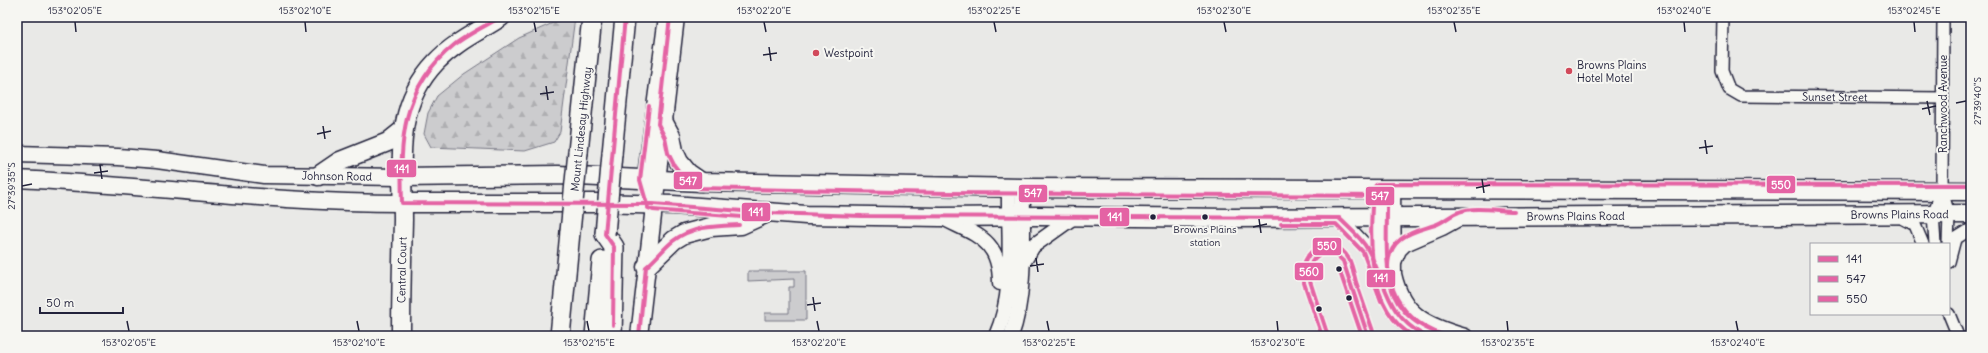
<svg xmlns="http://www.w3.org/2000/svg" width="1988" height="353" font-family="Delius,sans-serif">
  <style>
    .green { fill: #ccccce; stroke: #777784 }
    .forest { fill: url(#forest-firs); stroke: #777784 }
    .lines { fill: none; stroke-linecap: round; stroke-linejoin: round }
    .minor-casing { stroke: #22223b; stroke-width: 14 }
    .tertiary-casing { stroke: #22223b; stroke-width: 17 }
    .secondary-casing { stroke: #22223b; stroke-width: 19 }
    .primary-casing { stroke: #22223b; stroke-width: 21 }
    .trunk-casing { stroke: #22223b; stroke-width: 22 }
    .minor { stroke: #f6f6f2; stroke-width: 11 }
    .tertiary { stroke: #f6f6f2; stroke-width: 14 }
    .secondary { stroke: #f6f6f2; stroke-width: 16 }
    .primary { stroke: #f6f6f2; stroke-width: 18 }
    .trunk { stroke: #f6f6f2; stroke-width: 19 }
    .trunk-bridge-casing { stroke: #22223b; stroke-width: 22; stroke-linecap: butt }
    .trunk-bridge { stroke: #f6f6f2; stroke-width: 19 }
    .bus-1-casing { stroke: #f6f6f2; stroke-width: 7 }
    .bus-2-casing { stroke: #f6f6f2; stroke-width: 7 }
    .bus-3-casing { stroke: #f6f6f2; stroke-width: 7 }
    .bus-4-casing { stroke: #f6f6f2; stroke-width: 7 }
    .bus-1 { stroke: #e463a4; stroke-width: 4 }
    .bus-2 { stroke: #e463a4; stroke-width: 4 }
    .bus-3 { stroke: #e463a4; stroke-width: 4 }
    .bus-4 { stroke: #e463a4; stroke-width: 4 }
    .ticks { fill: none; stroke: #22223b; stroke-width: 1.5 }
    .poi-dot { fill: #d1495b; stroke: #f6f6f2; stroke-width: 1.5 }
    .bus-dot { fill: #22223b; stroke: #f6f6f2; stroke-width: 1.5 }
    .labels { text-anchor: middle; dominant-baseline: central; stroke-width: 4; stroke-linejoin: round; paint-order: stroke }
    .bus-label { font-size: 10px; fill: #22223b; stroke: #f6f6f2 }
    .poi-label { font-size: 11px; fill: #22223b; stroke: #f6f6f2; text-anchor: start }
    .street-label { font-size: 11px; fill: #22223b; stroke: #f6f6f2 }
    .line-badge { stroke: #f6f6f2; stroke-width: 1.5 }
    .badge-label { font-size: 11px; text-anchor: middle; font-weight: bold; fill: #fff }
    .neatline { fill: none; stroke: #22223b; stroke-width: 1.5 }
    .ticks-label { font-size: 10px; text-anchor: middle; fill: #22223b }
  </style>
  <defs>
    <pattern id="forest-firs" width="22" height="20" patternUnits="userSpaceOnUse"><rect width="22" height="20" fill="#ccccce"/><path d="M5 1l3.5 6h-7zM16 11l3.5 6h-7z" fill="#afafb2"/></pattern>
  </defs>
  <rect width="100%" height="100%" fill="#e9e9e7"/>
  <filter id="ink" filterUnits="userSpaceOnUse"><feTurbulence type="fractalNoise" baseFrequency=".025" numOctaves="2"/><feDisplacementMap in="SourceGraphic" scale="8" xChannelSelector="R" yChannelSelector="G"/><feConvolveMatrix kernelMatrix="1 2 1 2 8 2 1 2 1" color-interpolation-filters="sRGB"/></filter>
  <g filter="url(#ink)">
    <polygon class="green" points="748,271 806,271 806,320 765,320 765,313 789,313 789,287 794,287 794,279 748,281"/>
    <polygon class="forest" points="563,17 575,17 560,132 554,142 525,151 431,147 424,134 428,113 437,96 464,74 519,38 562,19"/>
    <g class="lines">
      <defs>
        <g id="minor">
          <path id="s1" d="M1723,17L1722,71L1729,89L1741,96L1943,98"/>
          <polyline points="1943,17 1942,191 1949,214 1948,244"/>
          <polyline points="1898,216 1915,225 1923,244"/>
          <polyline points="1935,244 1933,214 1942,191"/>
          <polyline points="1949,262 1955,239 1971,229"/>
          <polyline points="1949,314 1958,336"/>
        </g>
        <g id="tertiary">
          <path d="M1379,190C1378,239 1369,314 1425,336"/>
          <path d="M1393,190L1394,274C1403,315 1427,325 1465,336"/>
          <polyline points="653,204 646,180 646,167 666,17"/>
          <path d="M941,217C975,235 1000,238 1000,283"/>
          <polyline points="1339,218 1368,249 1377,272"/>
          <polyline points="1394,262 1399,250 1405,244 1442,228 1462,217"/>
          <polyline points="1023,263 1033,246 1075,216"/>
          <path d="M996,336C1016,291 1008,236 1009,188"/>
          <path d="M1011,336C1027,293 1022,234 1023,188"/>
        </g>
        <g id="secondary">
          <path id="s2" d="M17,154L118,157L157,160L264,175L401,177"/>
          <path d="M17,179C146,185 273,203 402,203"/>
          <polyline points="639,336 676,17"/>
        </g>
        <g id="primary">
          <polyline points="664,123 671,136 674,151 679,162 688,173 701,182"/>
          <polyline points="318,176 340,161 388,142 403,130"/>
          <polyline points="401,177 558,175 701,182 1023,188 1971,191"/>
          <path id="s3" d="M402,203H595L673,205L806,215L941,217L1039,216L1231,218L1971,214"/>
          <polyline points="646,267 674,240 684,234 711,227 741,225 765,214"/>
          <path id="s4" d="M401,336C401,297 402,259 403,220C403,163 392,108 436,62C455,42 478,32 501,17"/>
        </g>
        <g id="trunk">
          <polyline points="578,152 592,17"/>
          <polyline points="612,154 625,17"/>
          <polyline points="605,234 614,247 612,336"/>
          <polyline points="560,336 570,232"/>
          <polyline points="595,336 602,261"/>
        </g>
      </defs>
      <use href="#minor" class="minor-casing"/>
      <use href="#tertiary" class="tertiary-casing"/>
      <use href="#secondary" class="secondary-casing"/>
      <use href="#primary" class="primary-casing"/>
      <use href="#trunk" class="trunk-casing"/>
      <use href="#minor" class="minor"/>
      <use href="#tertiary" class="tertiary"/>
      <use href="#secondary" class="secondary"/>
      <use href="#primary" class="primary"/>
      <use href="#trunk" class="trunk"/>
      <defs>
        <g id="trunk-bridge">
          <polyline points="570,232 578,152"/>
          <polyline points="605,234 612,154"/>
        </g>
      </defs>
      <use href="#trunk-bridge" class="trunk-bridge-casing"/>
      <use href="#trunk-bridge" class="trunk-bridge"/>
      <defs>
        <g id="bus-1">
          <path d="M501,17C485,26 468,34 454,45C401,88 400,140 402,203L653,204L768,213L862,216L1339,218"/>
          <path d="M1339,218C1349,228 1362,238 1368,250C1388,286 1385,314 1425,336"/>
          <polyline points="613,325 614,247 605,234 625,17"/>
          <path d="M639,336L646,267C656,259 663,249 673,241C692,226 716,226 739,225"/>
        </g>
        <g id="bus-2">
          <path d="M670,17L658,124L665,138L668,153L674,165L684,178L699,188L946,193L1387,196C1388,257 1375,311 1445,336"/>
          <polyline points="649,106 640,180 648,208 653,210 742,217"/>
          <polyline points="1281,224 1336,224 1363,252 1381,301"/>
          <polyline points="1339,269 1362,336"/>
        </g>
        <g id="bus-3">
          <path d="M1322,336L1303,280C1302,269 1304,257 1314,250C1326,243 1342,246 1349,259C1352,265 1354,274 1356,282C1362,299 1368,317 1374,334"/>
          <path d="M1413,336C1365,308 1370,237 1373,189L1377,184L1971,185"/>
          <path d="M1445,336C1430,331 1414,323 1404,311C1388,292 1379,256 1401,239C1411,231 1423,229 1435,225C1444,222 1450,215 1459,212C1475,206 1497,211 1514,211"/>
        </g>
        <path id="bus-4" d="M1328,336L1309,278C1308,261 1316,252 1333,252L1343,261L1368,336"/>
      </defs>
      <use href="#bus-1" class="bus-1-casing"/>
      <use href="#bus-2" class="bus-2-casing"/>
      <use href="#bus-3" class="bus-3-casing"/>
      <use href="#bus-4" class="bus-4-casing"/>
      <use href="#bus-1" class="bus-1"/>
      <use href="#bus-2" class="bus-2"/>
      <use href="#bus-3" class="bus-3"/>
      <use href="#bus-4" class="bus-4"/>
    </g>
  </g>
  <path class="ticks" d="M75,22L76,32M305,22L306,32M534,22L536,32M764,22L766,32M994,22L996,32M1224,22L1226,32M1454,22L1456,32M1684,22L1685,32M1914,22L1915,32M769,47L771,61M763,55L777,53M546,86L548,100M540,94L554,92M1927,101L1930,115M1956,103L1966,101M1922,109L1936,106M323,126L325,139M317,134L331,131M1705,140L1707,154M1699,148L1713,146M100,165L102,179M94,173L108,171M1482,179L1484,193M22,186L32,184M1476,188L1490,185M1259,219L1261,233M1253,227L1267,224M1036,258L1038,272M1030,266L1044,264M813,297L815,311M807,305L821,303M127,321L129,331M357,321L359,331M587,321L589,331M817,321L819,331M1047,321L1049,331M1277,321L1278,331M1507,321L1508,331M1736,321L1738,331"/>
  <g class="poi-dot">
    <circle cx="816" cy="53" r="4"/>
    <circle cx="1569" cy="71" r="4"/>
  </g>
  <g class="bus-dot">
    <circle cx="1153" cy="217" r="3.5"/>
    <circle cx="1205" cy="217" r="3.5"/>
    <circle cx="1339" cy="269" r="3.5"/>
    <circle cx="1349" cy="298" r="3.5"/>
    <circle cx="1319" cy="309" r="3.5"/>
  </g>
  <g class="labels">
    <g class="bus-label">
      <text x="1205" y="229">Browns Plains<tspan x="1205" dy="13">station</tspan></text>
    </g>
    <g class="poi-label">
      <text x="824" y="53">Westpoint</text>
      <text x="1577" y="65">Browns Plains<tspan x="1577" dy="13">Hotel Motel</tspan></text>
    </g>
    <g class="street-label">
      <text stroke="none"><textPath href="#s1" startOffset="181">Sunset Street</textPath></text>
      <text transform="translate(1943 104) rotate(-90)">Ranchwood Avenue</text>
      <text transform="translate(581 129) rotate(-84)">Mount Lindesay Highway</text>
      <text stroke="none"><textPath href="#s2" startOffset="321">Johnson Road</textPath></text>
      <text stroke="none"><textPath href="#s3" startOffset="1498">Browns Plains Road</textPath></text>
      <text stroke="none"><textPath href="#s3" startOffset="1174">Browns Plains Road</textPath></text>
      <text stroke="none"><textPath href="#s4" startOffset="66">Central Court</textPath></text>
    </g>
  </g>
  <g class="line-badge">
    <rect x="386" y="159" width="31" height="19" rx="4" fill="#e463a4"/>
    <rect x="673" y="171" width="30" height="19" rx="4" fill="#e463a4"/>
    <rect x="1766" y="175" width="30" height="19" rx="4" fill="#e463a4"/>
    <rect x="1018" y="184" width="30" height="19" rx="4" fill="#e463a4"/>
    <rect x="1365" y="186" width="30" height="20" rx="4" fill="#e463a4"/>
    <rect x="741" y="202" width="30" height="20" rx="4" fill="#e463a4"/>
    <rect x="1099" y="207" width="31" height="20" rx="4" fill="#e463a4"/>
    <rect x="1312" y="237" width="30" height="19" rx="4" fill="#e463a4"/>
    <rect x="1294" y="262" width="30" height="19" rx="4" fill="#e463a4"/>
    <rect x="1366" y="269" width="30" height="19" rx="4" fill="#e463a4"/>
  </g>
  <g class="badge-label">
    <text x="402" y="173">141</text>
    <text x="688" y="185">547</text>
    <text x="1781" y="189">550</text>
    <text x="1033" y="197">547</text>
    <text x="1380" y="200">547</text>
    <text x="756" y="216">141</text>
    <text x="1115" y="221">141</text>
    <text x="1327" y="250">550</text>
    <text x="1309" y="276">560</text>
    <text x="1381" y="282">141</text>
  </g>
  <rect width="1988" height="353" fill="none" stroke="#f6f6f2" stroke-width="44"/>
  <rect x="1810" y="243" width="140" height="72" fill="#f6f6f2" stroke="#a1a1a9"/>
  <rect x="1818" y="256" width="20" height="6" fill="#e463a4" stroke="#a1a1a9"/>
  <text x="1846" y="263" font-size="12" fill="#22223b">141</text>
  <rect x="1818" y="276" width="20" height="6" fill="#e463a4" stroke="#a1a1a9"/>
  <text x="1846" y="283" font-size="12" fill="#22223b">547</text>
  <rect x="1818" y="296" width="20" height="6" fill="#e463a4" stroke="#a1a1a9"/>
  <text x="1846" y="303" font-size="12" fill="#22223b">550</text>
  <path d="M40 307v6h83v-6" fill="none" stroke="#22223b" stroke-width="2"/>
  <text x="46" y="307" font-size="12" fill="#22223b" stroke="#f6f6f2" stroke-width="3" paint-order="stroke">50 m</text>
  <rect x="22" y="22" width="1944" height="309" class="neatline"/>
  <g class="ticks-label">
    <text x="75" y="14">153°02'05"E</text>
    <text x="305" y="14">153°02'10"E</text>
    <text x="534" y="14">153°02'15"E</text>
    <text x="764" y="14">153°02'20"E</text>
    <text x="994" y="14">153°02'25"E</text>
    <text x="1224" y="14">153°02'30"E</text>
    <text x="1454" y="14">153°02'35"E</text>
    <text x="1684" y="14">153°02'40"E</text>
    <text x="1914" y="14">153°02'45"E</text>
    <text transform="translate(1977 101) rotate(-90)" y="4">27°39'40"S</text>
    <text transform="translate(11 186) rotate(-90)" y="4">27°39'35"S</text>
    <text x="129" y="346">153°02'05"E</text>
    <text x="359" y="346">153°02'10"E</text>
    <text x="589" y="346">153°02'15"E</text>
    <text x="819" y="346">153°02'20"E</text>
    <text x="1049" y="346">153°02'25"E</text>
    <text x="1278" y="346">153°02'30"E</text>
    <text x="1508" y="346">153°02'35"E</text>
    <text x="1738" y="346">153°02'40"E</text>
  </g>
</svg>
